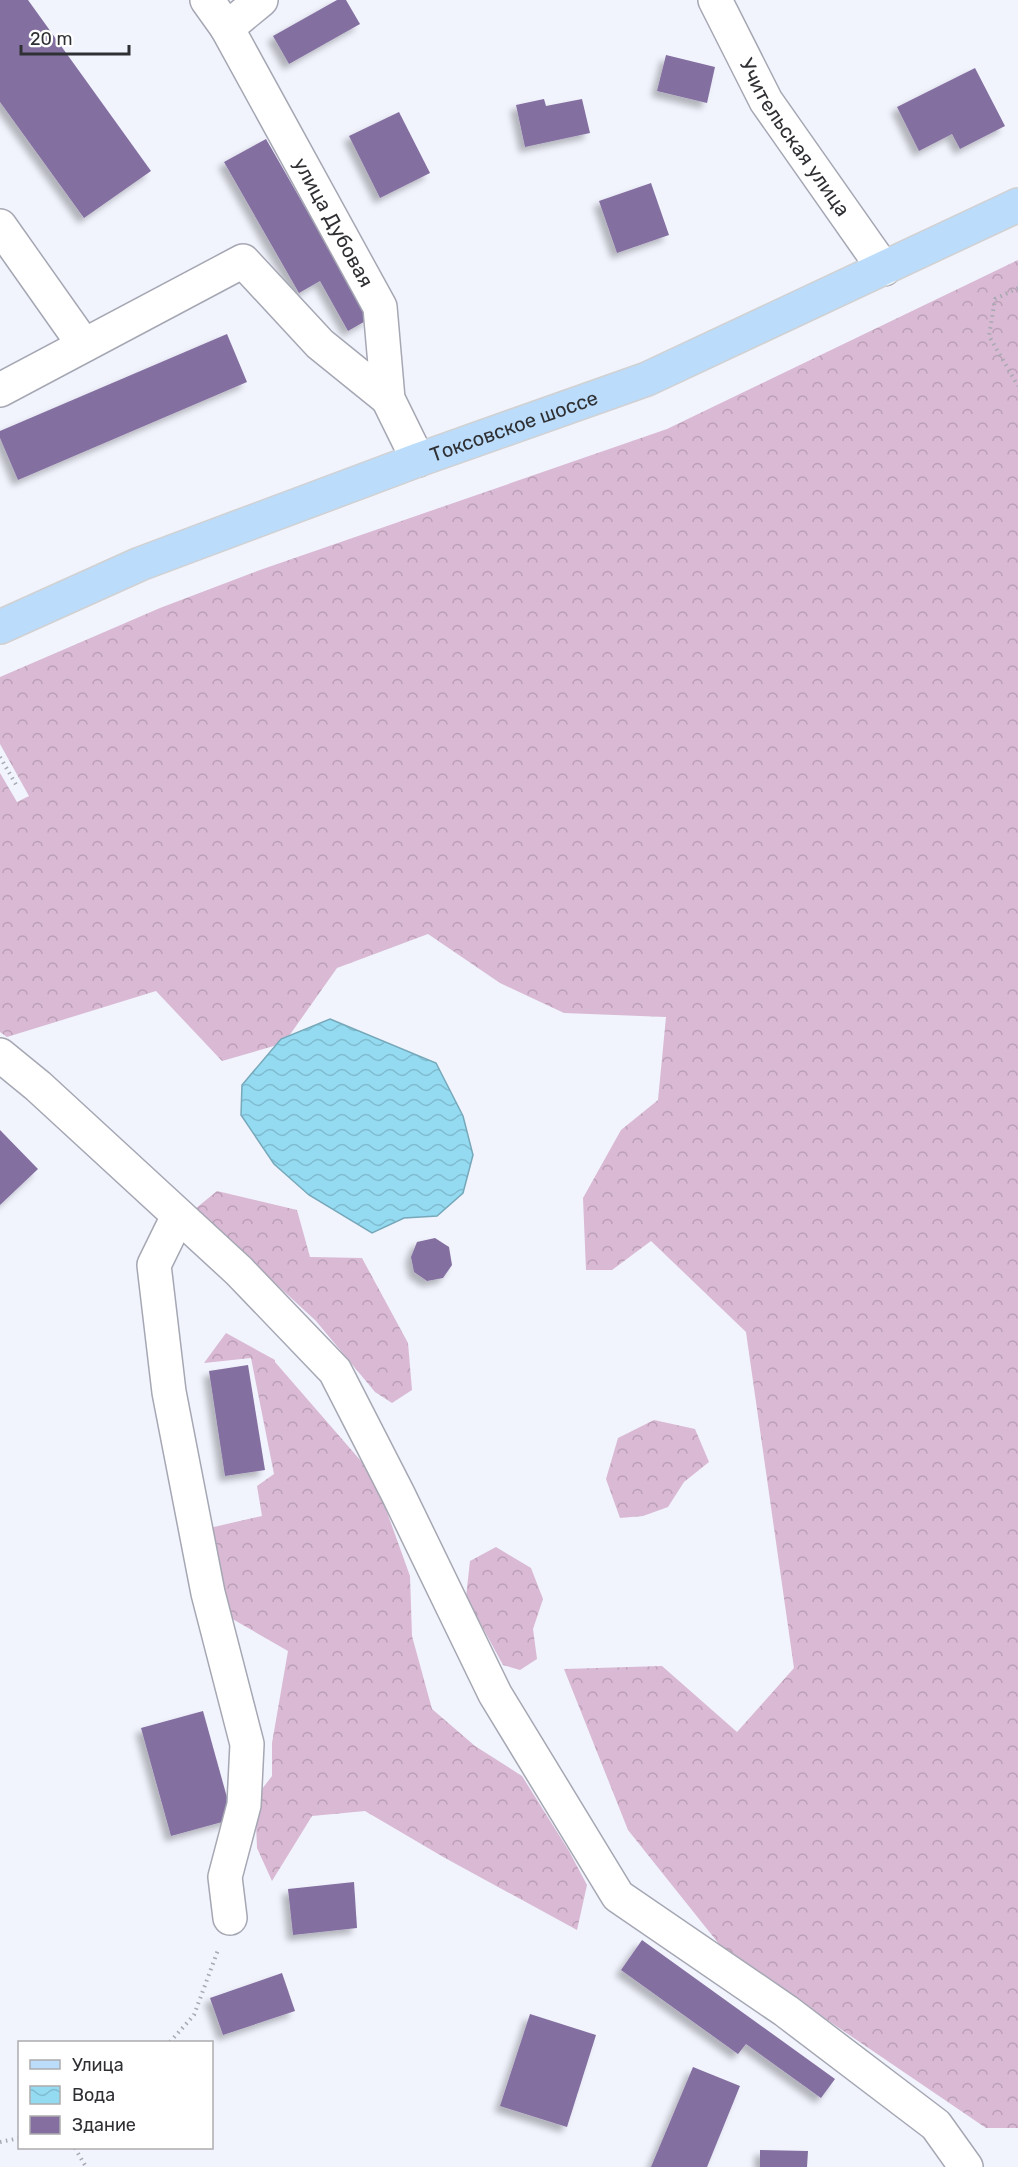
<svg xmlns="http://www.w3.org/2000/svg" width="1018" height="2167" font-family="Rubik,sans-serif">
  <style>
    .forest { fill: url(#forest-crowns) }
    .water { fill: url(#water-waves); stroke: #76a8b9; stroke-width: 1.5 }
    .building { fill: #846fa0; filter: url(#shadow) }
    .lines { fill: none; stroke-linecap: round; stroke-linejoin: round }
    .minor-casing { stroke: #a5a7b3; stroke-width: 36 }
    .major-casing { stroke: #d1d1d2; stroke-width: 36 }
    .path { stroke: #a8a9b1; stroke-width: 4; stroke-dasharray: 1.5 4.5; stroke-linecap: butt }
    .minor { stroke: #fff; stroke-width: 33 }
    .major { stroke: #bbdcfb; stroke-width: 33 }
    .labels { text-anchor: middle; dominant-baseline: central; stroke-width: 6; stroke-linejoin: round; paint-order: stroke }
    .street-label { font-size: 20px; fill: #2f3034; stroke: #fff }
  </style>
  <defs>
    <pattern id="forest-crowns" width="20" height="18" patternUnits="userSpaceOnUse" patternTransform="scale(1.5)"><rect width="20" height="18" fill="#d9b9d4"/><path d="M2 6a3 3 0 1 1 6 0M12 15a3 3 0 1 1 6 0" fill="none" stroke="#bb9fb7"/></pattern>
    <pattern id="water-waves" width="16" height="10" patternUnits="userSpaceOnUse" patternTransform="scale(1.5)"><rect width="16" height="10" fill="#94dbf2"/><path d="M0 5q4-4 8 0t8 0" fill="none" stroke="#80bcd0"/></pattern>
    <filter id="shadow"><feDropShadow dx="-5.5" dy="5.5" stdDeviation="3" flood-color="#0004"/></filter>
  </defs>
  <rect width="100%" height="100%" fill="#f1f3fd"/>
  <g class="forest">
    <polygon points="1018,260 1018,2128 986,2128 723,1949 628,1830 564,1669 662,1666 737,1732 794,1668 746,1332 651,1241 612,1270 586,1270 583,1198 621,1130 658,1100 666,1017 564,1013 500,983 428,934 337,968 284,1043 222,1061 156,991 7,1037 0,1032 0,773 17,802 29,796 0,744 0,677 160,608 260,570 667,429"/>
    <polygon points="217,1191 297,1210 310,1257 362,1258 408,1343 412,1390 392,1403 375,1392 316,1321 195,1209"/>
    <polygon points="226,1333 275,1360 275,1362 374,1476 410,1576 412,1636 432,1709 475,1746 522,1776 569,1851 587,1885 577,1930 445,1858 365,1811 312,1816 272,1881 257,1848 255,1798 272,1776 272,1743 288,1651 222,1613 205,1529 262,1516 257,1486 274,1474 251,1358 204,1363"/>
    <polygon points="654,1420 695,1429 709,1462 684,1482 668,1507 643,1516 620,1518 606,1479 618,1438"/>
    <polygon points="496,1547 531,1568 543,1599 533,1629 537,1659 520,1670 503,1665 466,1597 470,1561"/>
  </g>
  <polygon class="water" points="330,1019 436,1063 463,1116 473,1155 463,1193 437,1216 404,1218 372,1233 309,1195 274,1164 241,1115 242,1085 281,1039"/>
  <g class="building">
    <polygon points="0,0 28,0 151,171 84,218 0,102"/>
    <polygon points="337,0 346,0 360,24 289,64 273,36"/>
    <polygon points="666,55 715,67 707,103 657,91"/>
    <polygon points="975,68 1005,126 960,149 952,134 919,151 897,107"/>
    <polygon points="544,99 546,106 582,99 590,133 525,147 516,105"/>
    <polygon points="399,112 430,173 380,198 349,136"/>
    <polygon points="266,139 369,319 348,331 320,281 299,293 224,162"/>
    <polygon points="651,183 669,235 617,253 599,201"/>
    <polygon points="227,334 247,382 18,480 0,438 0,431"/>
    <polygon points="0,1130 38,1169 0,1205"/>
    <polygon points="435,1238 449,1247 452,1265 443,1278 427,1281 414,1272 411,1257 417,1242"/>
    <polygon points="248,1365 265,1470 225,1476 209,1371"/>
    <polygon points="203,1711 233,1819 171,1836 141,1728"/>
    <polygon points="354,1882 357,1928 293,1935 288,1889"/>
    <polygon points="642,1940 835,2079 821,2098 746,2044 738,2054 621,1970"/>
    <polygon points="282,1973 295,2011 223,2035 210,1998"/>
    <polygon points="530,2014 596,2035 567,2127 500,2106"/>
    <polygon points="693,2067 740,2086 707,2167 651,2167"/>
    <polygon points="760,2150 808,2151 807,2167 760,2167"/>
  </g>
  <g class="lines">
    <defs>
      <g id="minor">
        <path id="s1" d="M207,0L227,28L380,307L388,399L418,460"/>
        <path id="s2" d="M715,0L766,101L884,269"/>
        <polyline points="227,28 261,0"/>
        <polyline points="0,226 84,345"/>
        <polyline points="0,390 243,261 320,344 388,399"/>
        <polyline points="0,1055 38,1086 239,1271 335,1371 398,1494 495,1694 618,1896 786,2011 936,2125 966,2167"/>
        <polyline points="178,1216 154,1265 169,1392 208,1593 247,1744 244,1805 225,1877 230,1918"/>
      </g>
      <g id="major">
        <path id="s3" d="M0,627L140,564L418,460L647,379L1018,205"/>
      </g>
    </defs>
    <use href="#minor" class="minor-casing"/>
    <use href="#major" class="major-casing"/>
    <g class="path">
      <polyline points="1018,288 995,299 989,336 1018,386"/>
      <polyline points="0,757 18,788"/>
      <polyline points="170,2042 194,2015 218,1950"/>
      <polyline points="0,2142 20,2138"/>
      <polyline points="75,2148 86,2167"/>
    </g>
    <use href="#minor" class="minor"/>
    <use href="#major" class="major"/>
  </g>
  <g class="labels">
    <g class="street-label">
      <text stroke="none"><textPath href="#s2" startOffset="159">Учительская улица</textPath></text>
      <text stroke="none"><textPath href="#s1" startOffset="256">улица Дубовая</textPath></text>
      <text stroke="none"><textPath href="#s3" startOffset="552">Токсовское шоссе</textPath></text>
    </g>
  </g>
  <rect x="18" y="2041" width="195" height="108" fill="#ffffff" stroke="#acacae" stroke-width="1.5"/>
  <rect x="30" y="2060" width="30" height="9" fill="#bbdcfb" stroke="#acacae" stroke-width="1.5"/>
  <text x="72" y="2071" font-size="18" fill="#2f3034">Улица</text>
  <rect x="30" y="2086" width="30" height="18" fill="url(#water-waves)" stroke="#acacae" stroke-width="1.5"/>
  <text x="72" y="2101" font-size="18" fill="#2f3034">Вода</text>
  <rect x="30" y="2116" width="30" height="18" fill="#846fa0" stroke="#acacae" stroke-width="1.5"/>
  <text x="72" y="2131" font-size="18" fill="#2f3034">Здание</text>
  <path d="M21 45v9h108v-9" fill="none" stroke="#2f3034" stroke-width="3"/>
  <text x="30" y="45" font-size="18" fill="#2f3034" stroke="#ffffff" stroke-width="4.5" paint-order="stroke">20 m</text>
</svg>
